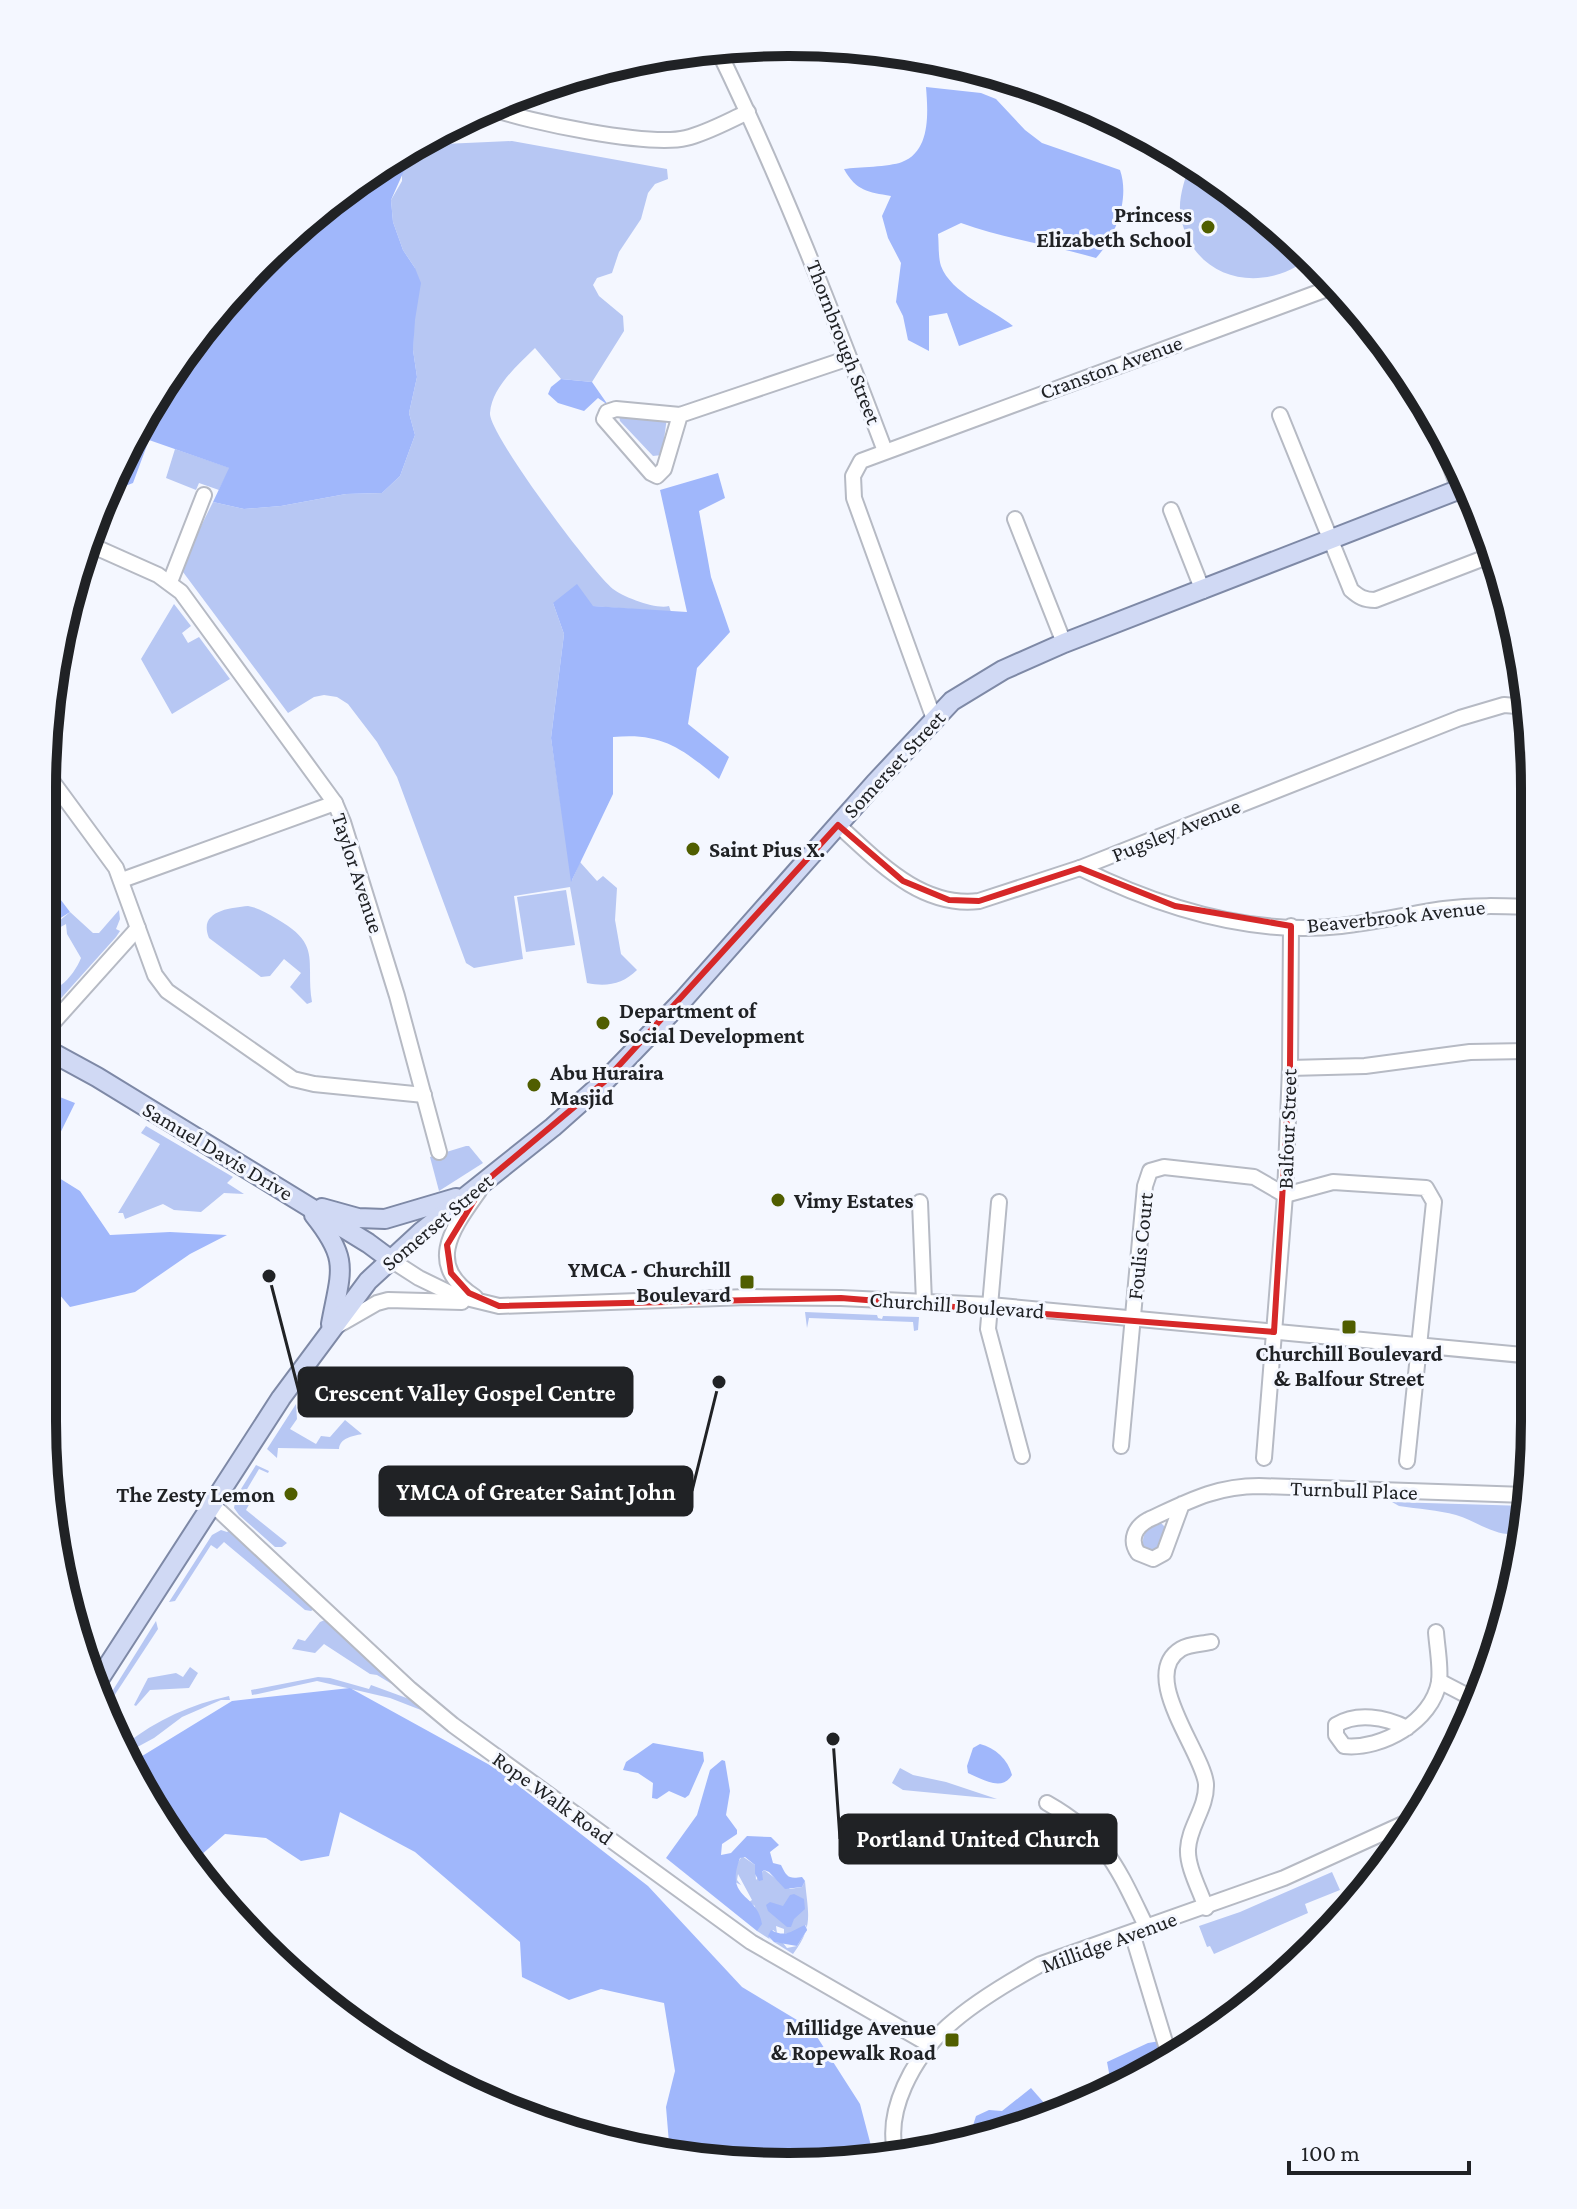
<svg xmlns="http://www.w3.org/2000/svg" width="1577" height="2209" font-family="'Crimson Pro',serif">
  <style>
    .green { fill: #b7c7f3 }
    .forest { fill: #a0b7fb }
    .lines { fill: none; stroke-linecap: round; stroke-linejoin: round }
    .minor-casing { stroke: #b6bac4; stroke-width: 18 }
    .major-casing { stroke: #7e89a6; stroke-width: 22 }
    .minor { stroke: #fff; stroke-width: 14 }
    .major { stroke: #d0d9f4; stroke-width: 18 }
    .marked { fill: none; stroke: #d62828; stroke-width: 6; stroke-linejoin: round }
    .poi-dot { fill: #505e00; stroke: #f4f7ff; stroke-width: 3 }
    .labels { text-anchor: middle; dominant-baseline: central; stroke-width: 6; stroke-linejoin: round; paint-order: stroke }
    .poi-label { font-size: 22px; font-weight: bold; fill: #202225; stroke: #f4f7ff; text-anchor: end }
    .street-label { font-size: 22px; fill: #202225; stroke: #f4f7ff }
    .rim { fill: none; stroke: #202225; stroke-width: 10 }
    .leader { fill: none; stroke: #202225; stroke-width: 3 }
    .callout-dot { fill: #202225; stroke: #f4f7ff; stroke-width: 3 }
    .callout { fill: #202225; stroke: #202225; stroke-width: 3 }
    .callout-label { font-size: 24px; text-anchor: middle; font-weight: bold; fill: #fff }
  </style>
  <rect width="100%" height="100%" fill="#f4f7ff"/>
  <g class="green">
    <path d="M512,141L667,169L668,179L655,184L648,193L641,219L619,252L612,273L597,278L593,285L599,296L623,316L624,331L592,382L561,379L535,348C517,366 492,387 490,413C488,433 593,573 613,589C623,597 657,610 669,606L671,612L553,603L564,634L551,738L572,880L580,862L597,881L603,876L617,888L615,920L621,954L637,970C623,984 607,987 587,983L570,887L514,896L523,959L474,968L466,963L397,777L377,742L348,704L337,697L324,695L314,697L288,713L180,568L213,502L244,509L281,506L346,494L382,493L400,476L415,435L409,413L417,377L413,350L415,268L403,250L393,222L391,200L402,181V151L410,146L425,152L435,151L444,144Z"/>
    <path d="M1190,163L1243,197L1309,258C1263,295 1194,281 1181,218C1177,200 1185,180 1190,163Z"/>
    <polygon points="619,415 667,417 662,455 653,456 620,421"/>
    <polygon points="175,449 230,468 219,490 199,483 196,490 166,478"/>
    <polygon points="174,604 191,626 182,633 188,643 199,637 230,679 172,714 141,659"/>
    <polygon points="566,890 575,945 526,952 517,897"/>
    <path d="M248,906C259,908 267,913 277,919C323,945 305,962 312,1002L307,1004L290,987L301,973L284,959L270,976L261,977L209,938C198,911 229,908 248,906Z"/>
    <path d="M119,910L120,919L116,929L120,931L116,937L55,1005L42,1014V993C48,989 55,989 61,985C69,980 78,966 81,958L67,934L66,924L57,929L50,939L53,926L70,912L93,933H99Z"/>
    <polygon points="146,1126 233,1177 227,1183 244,1194 224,1193 201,1212 174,1210 163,1204 125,1219 123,1213 118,1213 160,1144 141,1133"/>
    <polygon points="466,1146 469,1146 483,1163 439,1191 430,1157"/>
    <polygon points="805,1312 877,1315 878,1318 882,1319 883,1316 919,1317 918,1330 914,1331 913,1322 809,1318 807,1328"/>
    <path d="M296,1404L297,1419L290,1429L316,1444L321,1436L330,1437L345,1420L362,1434C352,1436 340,1438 339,1449L278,1448L277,1458L267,1449Z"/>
    <polygon points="256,1465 269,1471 268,1473 259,1469 243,1496 251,1501 246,1510 287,1543 282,1547 275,1547 239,1515 234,1508 236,1497"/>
    <path d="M1392,1502L1527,1506L1523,1533C1497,1539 1479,1522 1456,1515C1438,1510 1418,1509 1399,1506Z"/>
    <path d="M1160,1522L1166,1528L1159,1548L1150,1551L1143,1545C1142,1531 1149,1528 1160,1522Z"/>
    <polygon points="221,1530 227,1532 230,1530 316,1608 311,1611 305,1610 224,1542 217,1549 211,1545 175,1601 169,1602 212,1535"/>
    <polygon points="327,1619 400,1689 377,1675 370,1674 324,1644 315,1653 292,1649 298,1639 305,1641 320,1622"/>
    <polygon points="156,1621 158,1629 114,1696 108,1698"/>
    <polygon points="190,1667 198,1673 189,1688 150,1690 136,1706 134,1705 148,1678 176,1673 183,1677"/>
    <polygon points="318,1677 330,1678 369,1689 371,1685 412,1700 426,1712 390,1698 317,1681 258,1694 252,1695 251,1690"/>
    <path d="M229,1696L230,1700H221L182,1717L154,1738L130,1751L126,1744C156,1720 192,1704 229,1696Z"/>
    <polygon points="900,1768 913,1775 946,1782 997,1799 903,1790 892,1783"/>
    <path d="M742,1856L755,1865L756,1880L764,1870L790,1889L802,1887L805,1881C808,1914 814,1926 793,1954L774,1942L783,1943L787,1948L797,1946L807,1930L806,1925L795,1932L784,1934V1929L776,1926L777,1933L773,1930L769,1938L771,1940L757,1931L755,1906L749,1902L752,1900L738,1874L737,1880L741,1885L735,1882L734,1869Z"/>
    <polygon points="1332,1872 1340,1890 1305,1904 1308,1913 1214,1954 1210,1946 1207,1947 1199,1926 1240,1912"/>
  </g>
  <g class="forest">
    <path d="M926,87L981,93L996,99L1025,130L1042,143L1120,170C1130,198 1116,237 1096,258C1051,245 1005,239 961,223L938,234C939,243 938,257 941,266C951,293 992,309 1013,326L959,346L947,313L929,316V351L908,340L903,316L896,302L901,263L888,238L882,216L891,196C868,192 856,191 844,169C858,167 889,167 902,162C931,151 928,112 926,87Z"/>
    <polygon points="402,151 407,164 391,200 393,222 403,250 415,268 421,283 415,320 413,350 417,377 409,413 415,435 400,476 382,493 346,494 281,506 244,509 213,502 229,468 149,440 133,483 120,488 115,487 142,415 297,227"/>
    <polygon points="561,379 592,382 608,405 598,398 584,411 558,403 548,394 551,387"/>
    <path d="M718,473L725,498L699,511L711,577L730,632L697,668L688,724L729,757L719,779C683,749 662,732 613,737V794L571,882L551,738L564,634L553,603L577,584L593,606L687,612L660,490Z"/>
    <polygon points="42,875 70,912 59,919 50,931 53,960 49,983 51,987 42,993"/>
    <polygon points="42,1090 75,1103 43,1168 80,1191 110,1235 170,1232 227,1235 190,1254 135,1292 70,1307 42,1274"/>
    <polygon points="350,1688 497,1769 648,1886 742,1987 812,2029 860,2104 875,2161 691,2161 635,2144 639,2141 669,2143 666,2107 675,2071 664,2003 601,1989 569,2000 522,1977 520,1942 415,1852 340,1812 329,1856 301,1861 266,1838 225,1834 192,1863 168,1835 134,1761 232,1701"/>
    <polygon points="653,1743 703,1752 704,1761 689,1795 685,1798 669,1791 657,1799 652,1798 653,1783 638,1773 623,1770 626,1762"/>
    <path d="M980,1744C995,1748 1008,1759 1012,1775C1002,1792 982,1779 968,1773L967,1766L973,1748Z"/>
    <path d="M722,1760L725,1761L730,1791L726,1815L737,1830V1834L722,1844L721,1855L731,1853L747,1836L771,1837L779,1845L770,1852L773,1863L781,1865C787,1877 788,1879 802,1877L805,1881L802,1887L785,1889L769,1872L764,1870L762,1872L763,1880L759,1881L755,1874V1865L745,1857L740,1858C724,1900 757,1892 762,1924L757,1931L666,1858L697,1815L710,1770Z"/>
    <polygon points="794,1894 804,1899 805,1909 794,1919 791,1927 787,1927 768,1911 766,1905 770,1902 783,1906 790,1895"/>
    <path d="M805,1925L807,1930L797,1946L774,1942L768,1936L771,1930C786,1938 791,1931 805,1925Z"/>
    <polygon points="1160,2041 1164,2054 1075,2110 969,2138 976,2116 989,2110 1002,2111 1031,2088 1045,2104 1110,2078 1107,2062 1148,2043"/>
  </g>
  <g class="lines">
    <defs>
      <g id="minor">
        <path d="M717,48C781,179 833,314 885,451"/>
        <path d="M491,108C527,122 650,147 686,138C707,133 728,121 748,112"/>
        <polyline points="680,415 664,469 657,476 651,473 604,419 607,412 616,409 680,415 849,358"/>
        <path d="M1280,415L1351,590C1359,597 1364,600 1375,600L1492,555"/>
        <polyline points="1443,446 1459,489"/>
        <polyline points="1171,510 1203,591"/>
        <polyline points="1015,519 1064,643"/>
        <polyline points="93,546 158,575 181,592 335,803 343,822 397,996 439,1152"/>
        <polyline points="170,582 204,495"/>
        <polyline points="934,719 854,498 853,476 861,461 1338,285"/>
        <polyline points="44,770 116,868 155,975 167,991 293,1079 314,1084 424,1095"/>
        <path d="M838,825C878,861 920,908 979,901L1080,868L1460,718L1504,705L1529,707"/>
        <path d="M1080,868C1159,907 1252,936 1341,926C1376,922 1409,914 1444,909C1473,905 1501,906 1530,907"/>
        <polyline points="122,880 335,803"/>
        <polyline points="42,1035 138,928"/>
        <polyline points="1290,1068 1365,1066 1470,1052 1531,1051"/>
        <polyline points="920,1202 924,1302"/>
        <polyline points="999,1202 988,1329 1022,1456"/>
        <polyline points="391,1260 419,1278 454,1295 499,1306 747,1297 841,1298 990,1305 1533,1356"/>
        <path d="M475,1297C424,1264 453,1228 479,1191"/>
        <polyline points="337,1326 377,1303 388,1300 462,1302"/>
        <polyline points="1121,1446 1145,1186 1150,1171 1164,1167 1254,1177 1285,1195 1333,1182 1426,1188 1434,1202 1407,1461"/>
        <polyline points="1264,1458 1285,1195 1290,1068 1291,926"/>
        <polyline points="212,1504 410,1689 453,1725 751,1942 930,2045"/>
        <path d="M1182,1504L1164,1553L1153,1559L1138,1553C1129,1540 1135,1527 1148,1520C1187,1502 1215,1486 1259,1486L1529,1495"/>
        <polyline points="1439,1681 1466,1695 1475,1705"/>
        <path d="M1407,1728C1385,1717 1357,1712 1336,1725V1735L1344,1746C1382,1750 1432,1721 1439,1682C1441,1667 1437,1647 1436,1632"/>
        <path d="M1047,1803C1107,1837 1118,1869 1147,1928"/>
        <path d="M1206,1908C1200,1890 1187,1867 1188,1849C1189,1826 1207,1808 1206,1784C1203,1752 1138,1675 1181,1649C1189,1644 1202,1644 1211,1642"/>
        <polyline points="1132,1933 1168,2052"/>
        <path d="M897,2158C882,2112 915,2056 948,2026C972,2004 1012,1980 1041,1964L1284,1878L1416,1818"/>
      </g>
      <g id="major">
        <polyline points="42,1047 97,1077 368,1243 391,1260"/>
        <polyline points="322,1208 358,1218 385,1219 456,1198"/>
        <path d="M314,1215C350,1260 341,1270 331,1324"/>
        <polyline points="98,1681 281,1398 368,1281 421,1232 553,1127 607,1079 683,1000 875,783 952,701 1003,670 1064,643 1468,486"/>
      </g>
    </defs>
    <use href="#minor" class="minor-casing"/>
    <use href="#major" class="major-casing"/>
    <use href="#minor" class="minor"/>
    <use href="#major" class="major"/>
  </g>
  <path class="marked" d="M838,825L903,881L949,900L979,901L1080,868L1175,906L1291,926L1290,1068L1274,1332L841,1298L499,1306L469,1293L451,1273L447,1245L486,1181L604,1082Z"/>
  <g class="poi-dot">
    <circle cx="1208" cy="227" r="8"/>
    <circle cx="693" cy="849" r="8"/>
    <circle cx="603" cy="1023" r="8"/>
    <circle cx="534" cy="1085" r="8"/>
    <circle cx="778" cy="1200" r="8"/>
    <rect x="739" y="1274" width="16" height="16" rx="4"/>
    <rect x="1341" y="1319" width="16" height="16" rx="4"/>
    <circle cx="291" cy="1494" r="8"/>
    <rect x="944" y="2032" width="16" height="16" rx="4"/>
  </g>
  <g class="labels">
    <g class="poi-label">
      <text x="1192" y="214">Princess<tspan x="1192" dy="25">Elizabeth School</tspan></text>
      <text x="709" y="849" text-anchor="start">Saint Pius X.</text>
      <text x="619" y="1010" text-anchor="start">Department of<tspan x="619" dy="25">Social Development</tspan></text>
      <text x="550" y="1072" text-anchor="start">Abu Huraira<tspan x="550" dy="25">Masjid</tspan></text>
      <text x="794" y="1200" text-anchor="start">Vimy Estates</text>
      <text x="731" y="1269">YMCA - Churchill<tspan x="731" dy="25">Boulevard</tspan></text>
      <text x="1349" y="1353" text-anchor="middle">Churchill Boulevard<tspan x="1349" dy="25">&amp; Balfour Street</tspan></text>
      <text x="275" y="1494">The Zesty Lemon</text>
      <text x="936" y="2027">Millidge Avenue<tspan x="936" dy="25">&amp; Ropewalk Road</tspan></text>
    </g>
    <g class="street-label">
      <text transform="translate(844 342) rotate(69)">Thornbrough Street</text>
      <text transform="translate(1111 367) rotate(-20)">Cranston Avenue</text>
      <text transform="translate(894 764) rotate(-47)">Somerset Street</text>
      <text transform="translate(1176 830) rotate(-22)">Pugsley Avenue</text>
      <text transform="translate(358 873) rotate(72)">Taylor Avenue</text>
      <text transform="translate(1396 916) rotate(-6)">Beaverbrook Avenue</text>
      <text transform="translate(1287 1129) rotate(-88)">Balfour Street</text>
      <text transform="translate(218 1151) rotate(31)">Samuel Davis Drive</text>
      <text transform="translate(437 1222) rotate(-40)">Somerset Street</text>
      <text transform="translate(1140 1246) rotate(-84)">Foulis Court</text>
      <text transform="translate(957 1305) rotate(4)">Churchill Boulevard</text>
      <text transform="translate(1354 1490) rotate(2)">Turnbull Place</text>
      <text transform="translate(553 1798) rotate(36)">Rope Walk Road</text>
      <text transform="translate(1109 1942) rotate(-20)">Millidge Avenue</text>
    </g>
  </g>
  <path d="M0 0H1577V2209H0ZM788 56H789A732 732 0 0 1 1521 788V1421A732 732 0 0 1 789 2153H788A732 732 0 0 1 56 1421V788A732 732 0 0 1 788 56Z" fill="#f4f7ff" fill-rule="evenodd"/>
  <path class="rim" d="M788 56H789A732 732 0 0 1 1521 788V1421A732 732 0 0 1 789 2153H788A732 732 0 0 1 56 1421V788A732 732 0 0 1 788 56Z"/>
  <path class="leader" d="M269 1276L299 1392M719 1382L692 1491M833 1739L840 1839"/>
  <g class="callout-dot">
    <circle cx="269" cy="1276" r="8"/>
    <circle cx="719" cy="1382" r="8"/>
    <circle cx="833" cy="1739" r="8"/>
  </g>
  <g class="callout">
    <rect x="299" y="1368" width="333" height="48" rx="8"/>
    <rect x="380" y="1467" width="312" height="48" rx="8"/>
    <rect x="840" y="1815" width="276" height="48" rx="8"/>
  </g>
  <g class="callout-label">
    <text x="465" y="1401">Crescent Valley Gospel Centre</text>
    <text x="536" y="1500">YMCA of Greater Saint John</text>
    <text x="978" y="1847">Portland United Church</text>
  </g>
  <path d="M1289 2161v12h180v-12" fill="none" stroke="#202225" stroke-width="4"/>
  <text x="1301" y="2161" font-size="24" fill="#202225" stroke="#f4f7ff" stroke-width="6" paint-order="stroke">100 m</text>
</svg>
